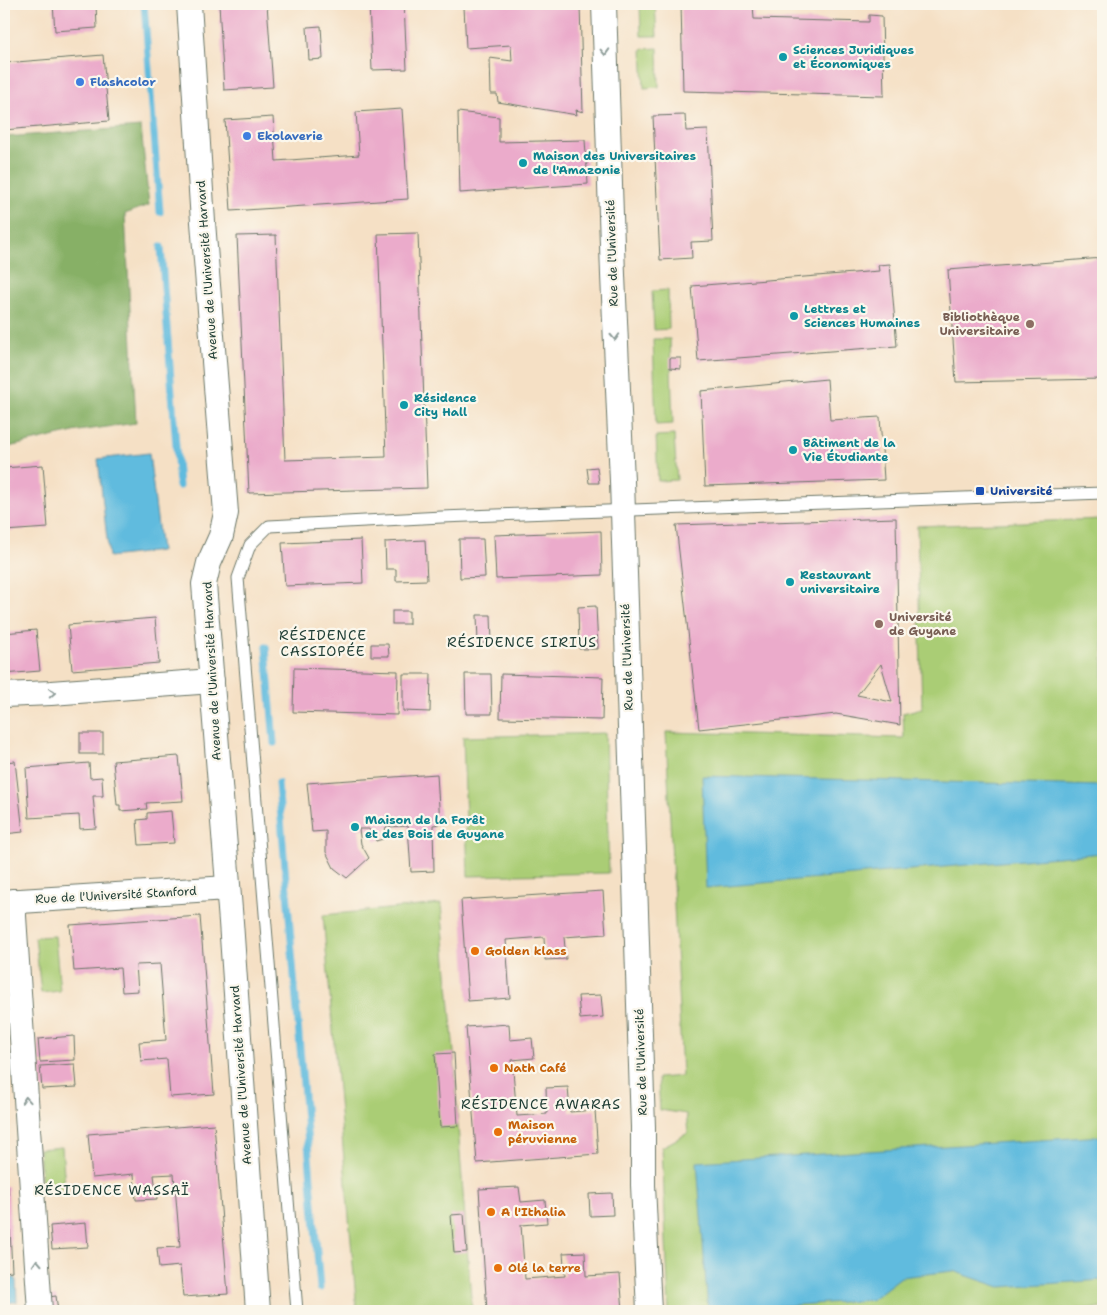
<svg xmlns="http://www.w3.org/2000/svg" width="1107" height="1315" font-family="'Shantell Sans',sans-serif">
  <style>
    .green { fill: #aacd75; stroke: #648554 }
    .forest { fill: #87b066; stroke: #53764d }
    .water { fill: #60bbde; stroke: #407c89 }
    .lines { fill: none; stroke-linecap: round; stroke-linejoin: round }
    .stream { stroke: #60bbde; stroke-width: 7 }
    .building { fill: #ebabcb; fill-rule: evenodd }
    .service-casing { stroke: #6a7667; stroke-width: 13 }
    .minor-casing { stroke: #6a7667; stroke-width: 26 }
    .service { stroke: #fff; stroke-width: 11 }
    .minor { stroke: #fff; stroke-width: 24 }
    .oneway { stroke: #8f9e9a }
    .culture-dot { fill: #0f9aa8; stroke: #fbf7ec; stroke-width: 2 }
    .shop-dot { fill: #3f7fe0; stroke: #fbf7ec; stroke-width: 2 }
    .education-dot { fill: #8d6e63; stroke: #fbf7ec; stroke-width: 2 }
    .transit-dot { fill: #1a4fb4; stroke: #fbf7ec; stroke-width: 2 }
    .food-dot { fill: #e8710a; stroke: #fbf7ec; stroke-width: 2 }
    .labels { text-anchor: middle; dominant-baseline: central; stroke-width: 4.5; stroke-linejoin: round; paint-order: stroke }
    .culture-label { font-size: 12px; font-weight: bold; fill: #0d838f; stroke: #fbf7ec; text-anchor: start }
    .shop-label { font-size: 12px; font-weight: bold; fill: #366cbe; stroke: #fbf7ec; text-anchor: start }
    .street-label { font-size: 12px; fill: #1f3d34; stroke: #fbf7ec }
    .education-label { font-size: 12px; font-weight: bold; fill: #785e54; stroke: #fbf7ec; text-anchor: end }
    .transit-label { font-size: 12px; font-weight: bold; fill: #164399; stroke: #fbf7ec; text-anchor: start }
    .food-label { font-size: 12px; font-weight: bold; fill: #c56008; stroke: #fbf7ec; text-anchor: start }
    .neighbourhood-label { font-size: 14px; letter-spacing: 1px; fill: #1f3d34; stroke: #fbf7ec }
  </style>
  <rect width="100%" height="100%" fill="#fbf7ec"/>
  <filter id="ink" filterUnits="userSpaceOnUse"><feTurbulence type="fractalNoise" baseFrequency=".02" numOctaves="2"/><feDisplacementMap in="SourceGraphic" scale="10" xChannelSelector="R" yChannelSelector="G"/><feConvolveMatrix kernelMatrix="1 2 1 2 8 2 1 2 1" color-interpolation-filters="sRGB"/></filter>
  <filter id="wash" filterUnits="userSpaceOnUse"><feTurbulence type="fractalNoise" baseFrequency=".0096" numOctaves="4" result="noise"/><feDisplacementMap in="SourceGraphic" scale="20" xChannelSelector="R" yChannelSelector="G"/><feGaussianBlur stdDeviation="1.12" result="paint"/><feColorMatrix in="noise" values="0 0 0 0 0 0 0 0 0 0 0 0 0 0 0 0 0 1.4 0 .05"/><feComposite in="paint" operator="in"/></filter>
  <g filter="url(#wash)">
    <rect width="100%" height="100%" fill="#f5e0c5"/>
    <g class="green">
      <polygon points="640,4 655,4 657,36 641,36"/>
      <polygon points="658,48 659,87 644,88 642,49"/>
      <polygon points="668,290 669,329 654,330 652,291"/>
      <polygon points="653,339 670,339 673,424 656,425"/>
      <polygon points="674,435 677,480 658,481 656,436"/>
      <polygon points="1103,519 1103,1308 1043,1311 669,1311 662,1147 688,1133 686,1114 660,1110 658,1078 682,1076 666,732 904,738 903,713 922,708 917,526"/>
      <polygon points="605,733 609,873 468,876 463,737"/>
      <polygon points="441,904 454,1053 458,1126 472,1311 357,1311 323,915"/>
      <polygon points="55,936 60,991 41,993 35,937"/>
      <polygon points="62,1147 65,1188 42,1190 39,1149"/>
    </g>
    <polygon class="forest" points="141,127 149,205 125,214 136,423 78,431 4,448 4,137"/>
    <g class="water">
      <polygon points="149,453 161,551 109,557 98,459"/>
      <polygon points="702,776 1103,786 1103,853 706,888"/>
      <polygon points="1103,1136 1103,1280 1000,1287 953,1271 901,1277 871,1300 708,1311 697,1162"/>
      <polygon points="4,1278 16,1278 17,1302 4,1302"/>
    </g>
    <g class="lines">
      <g class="stream">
        <polyline points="144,4 160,212"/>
        <polyline points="161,247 179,486"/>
        <polyline points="266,647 274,743"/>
        <polyline points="278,783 320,1288"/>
      </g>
    </g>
    <g id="blocks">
      <g class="building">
        <polygon points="53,4 96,4 97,28 55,31"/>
        <polygon points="219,4 267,4 273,87 224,90"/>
        <polygon points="369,4 404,4 407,69 372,70"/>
        <polygon points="471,4 580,5 583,112 576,110 577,115 498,102 497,94 491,94 490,58 512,61 511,45 466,48 464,7 471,7"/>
        <polygon points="681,4 753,4 754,19 869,22 869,15 882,16 884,96 683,91"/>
        <polygon points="321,26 323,59 309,60 307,27"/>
        <polygon points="103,55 109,121 4,130 4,63"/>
        <polygon points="402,109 408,199 231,211 225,120 273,117 276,161 359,155 356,112"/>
        <polygon points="458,112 499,117 499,142 585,140 588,184 460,193"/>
        <polygon points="685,115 686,131 708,130 713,241 691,242 692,258 660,260 653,116"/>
        <polygon points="418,233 427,488 249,493 237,236 276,235 285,460 386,457 378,234"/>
        <polygon points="1103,258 1103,379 956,382 948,270"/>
        <polygon points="890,264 897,346 698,361 692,286 879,271 878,265"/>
        <polygon points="670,358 681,358 681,369 670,368"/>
        <polygon points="827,379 830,420 880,417 884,480 705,486 701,391"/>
        <polygon points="43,465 48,528 4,531 4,468"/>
        <polygon points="597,467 599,483 589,483 587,468"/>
        <path d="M896,518L900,725L836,714L699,729L676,525ZM881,664L892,702L857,695Z"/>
        <polygon points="601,531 602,575 496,579 494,535"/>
        <polygon points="459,539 483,539 485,577 460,578"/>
        <polygon points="361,540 363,583 285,586 282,543"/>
        <polygon points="425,540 427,580 396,581 396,569 386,569 385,542"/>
        <polygon points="596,606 598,649 579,649 578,607"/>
        <rect x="392" y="611" width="17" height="13"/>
        <polygon points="477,615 491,615 492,643 478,643"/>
        <polygon points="155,618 159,663 72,670 68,625"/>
        <polygon points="36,630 40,671 4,674 4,633"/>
        <polygon points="371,644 388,644 389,656 371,656"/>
        <polygon points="294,668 398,671 397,715 293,712"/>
        <polygon points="403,674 431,674 430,712 403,711"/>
        <polygon points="465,674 491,674 492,714 466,714"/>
        <polygon points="501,674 603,677 602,720 500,718"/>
        <rect x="80" y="733" width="23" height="21"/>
        <polygon points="179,756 183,801 146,803 147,809 120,811 120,805 117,805 113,761"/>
        <polygon points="15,761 23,832 4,834 4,762"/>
        <polygon points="89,763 90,778 102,777 103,796 93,796 96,828 80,829 79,815 29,818 26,768"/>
        <polygon points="437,774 440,824 433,825 434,871 411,872 408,826 386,827 383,839 376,841 369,829 359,829 361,844 369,858 347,878 334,868 326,852 326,831 312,832 307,783"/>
        <polygon points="171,811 174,843 139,845 137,820 147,819 147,813"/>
        <polygon points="603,891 606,934 564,937 566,959 545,960 544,937 506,940 510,998 468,1001 461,900"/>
        <polygon points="200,916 214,1094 170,1097 167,1059 141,1061 139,1042 166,1040 160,964 136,965 138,991 122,992 120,968 74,971 70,925"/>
        <polygon points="601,995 603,1017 580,1019 578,996"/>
        <polygon points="509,1024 510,1040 532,1038 534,1058 512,1060 517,1116 547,1114 546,1088 568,1087 570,1112 595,1110 598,1154 477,1163 466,1027"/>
        <polygon points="74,1036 75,1060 40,1062 38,1039"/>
        <polygon points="454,1053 458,1126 440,1127 435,1054"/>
        <polygon points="75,1064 77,1087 42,1089 40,1066"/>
        <polygon points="214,1124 228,1294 183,1297 180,1266 159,1268 157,1248 180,1247 174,1174 154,1175 157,1199 136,1200 134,1174 92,1178 88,1134"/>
        <polygon points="4,1186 8,1186 12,1271 4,1272"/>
        <polygon points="519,1187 521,1202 545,1200 547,1223 521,1225 525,1279 565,1276 563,1253 585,1252 586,1276 620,1274 623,1311 487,1311 479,1189"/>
        <polygon points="612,1193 613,1215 590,1216 589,1194"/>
        <polygon points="464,1214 467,1252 454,1253 451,1215"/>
        <polygon points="86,1223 88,1247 52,1249 50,1226"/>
        <polygon points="56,1296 58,1311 48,1311 48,1297"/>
      </g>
    </g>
  </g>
  <g filter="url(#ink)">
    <use href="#blocks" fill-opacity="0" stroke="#6a7667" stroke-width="1"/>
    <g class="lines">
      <defs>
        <polyline id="service" points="297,1311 238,578 250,545 269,526 442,517 1103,493"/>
        <g id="minor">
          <polyline points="189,4 203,222 226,513 221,536 209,563 204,584 231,922 258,1311"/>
          <polyline points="604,4 613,275 622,481 643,1127 643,1185 649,1311"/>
          <polyline points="4,695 51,693 212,681"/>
          <polyline points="13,901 40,1311"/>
          <polyline points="4,902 228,888"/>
        </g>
      </defs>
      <use href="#service" class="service-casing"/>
      <use href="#minor" class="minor-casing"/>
      <use href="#service" class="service"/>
      <use href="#minor" class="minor"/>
    </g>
    <defs><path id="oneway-chevron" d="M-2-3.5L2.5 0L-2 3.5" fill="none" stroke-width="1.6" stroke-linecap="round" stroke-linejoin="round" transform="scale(1.25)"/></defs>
    <g class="oneway">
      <use href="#oneway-chevron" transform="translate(605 52) rotate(88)"/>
      <use href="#oneway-chevron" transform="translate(615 337) rotate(87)"/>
      <use href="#oneway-chevron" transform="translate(52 693) rotate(-3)"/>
      <use href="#oneway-chevron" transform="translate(26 1100) rotate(-94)"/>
      <use href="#oneway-chevron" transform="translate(37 1263) rotate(-93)"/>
    </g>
  </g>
  <g class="culture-dot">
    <circle cx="783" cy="57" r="5"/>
    <circle cx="523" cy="163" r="5"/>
    <circle cx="794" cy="316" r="5"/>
    <circle cx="404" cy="405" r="5"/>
    <circle cx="793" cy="450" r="5"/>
    <circle cx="790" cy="582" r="5"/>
    <circle cx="355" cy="827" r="5"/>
  </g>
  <g class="shop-dot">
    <circle cx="80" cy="82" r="5"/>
    <circle cx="247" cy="136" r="5"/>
  </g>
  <g class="education-dot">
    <circle cx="1030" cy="324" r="5"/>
    <circle cx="879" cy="624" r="5"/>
  </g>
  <rect class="transit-dot" x="975" y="486" width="10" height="10" rx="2.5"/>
  <g class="food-dot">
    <circle cx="475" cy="951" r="5"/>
    <circle cx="494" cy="1068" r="5"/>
    <circle cx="498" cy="1132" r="5"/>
    <circle cx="491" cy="1212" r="5"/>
    <circle cx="498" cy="1268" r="5"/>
  </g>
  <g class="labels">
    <g class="culture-label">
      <text x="793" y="50">Sciences Juridiques<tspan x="793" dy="14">et Économiques</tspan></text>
      <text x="533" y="156">Maison des Universitaires<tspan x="533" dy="14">de l'Amazonie</tspan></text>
      <text x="804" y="309">Lettres et<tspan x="804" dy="14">Sciences Humaines</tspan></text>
      <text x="414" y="398">Résidence<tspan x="414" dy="14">City Hall</tspan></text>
      <text x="803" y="443">Bâtiment de la<tspan x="803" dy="14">Vie Étudiante</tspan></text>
      <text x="800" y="575">Restaurant<tspan x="800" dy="14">universitaire</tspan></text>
      <text x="365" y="820">Maison de la Forêt<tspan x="365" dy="14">et des Bois de Guyane</tspan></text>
    </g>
    <g class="shop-label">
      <text x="90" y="82">Flashcolor</text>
      <text x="257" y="136">Ekolaverie</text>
    </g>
    <g class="street-label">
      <text transform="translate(612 253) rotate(-92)">Rue de l'Université</text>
      <text transform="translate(207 270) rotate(-94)">Avenue de l'Université Harvard</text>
      <text transform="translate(627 657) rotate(-92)">Rue de l'Université</text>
      <text transform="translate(212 671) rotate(-93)">Avenue de l'Université Harvard</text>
      <text transform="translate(116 895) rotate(-3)">Rue de l'Université Stanford</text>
      <text transform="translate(641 1062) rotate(-92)">Rue de l'Université</text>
      <text transform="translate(241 1075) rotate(-94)">Avenue de l'Université Harvard</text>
    </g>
    <g class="education-label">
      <text x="1020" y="317">Bibliothèque<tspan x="1020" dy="14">Universitaire</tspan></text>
      <text x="889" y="617" text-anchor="start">Université<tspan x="889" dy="14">de Guyane</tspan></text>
    </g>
    <g class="transit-label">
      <text x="990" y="491">Université</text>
    </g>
    <g class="food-label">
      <text x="485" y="951">Golden klass</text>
      <text x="504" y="1068">Nath Café</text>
      <text x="508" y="1125">Maison<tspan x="508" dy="14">péruvienne</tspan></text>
      <text x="501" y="1212">A l'Ithalia</text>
      <text x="508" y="1268">Olé la terre</text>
    </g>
    <g class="neighbourhood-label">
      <text x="323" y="635">RÉSIDENCE<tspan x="323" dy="16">CASSIOPÉE</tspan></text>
      <text x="522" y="642">RÉSIDENCE SIRIUS</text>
      <text x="541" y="1104">RÉSIDENCE AWARAS</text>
      <text x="112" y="1190">RÉSIDENCE WASSAÏ</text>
    </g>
  </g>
  <rect width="1107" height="1315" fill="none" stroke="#fbf7ec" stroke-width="20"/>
</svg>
